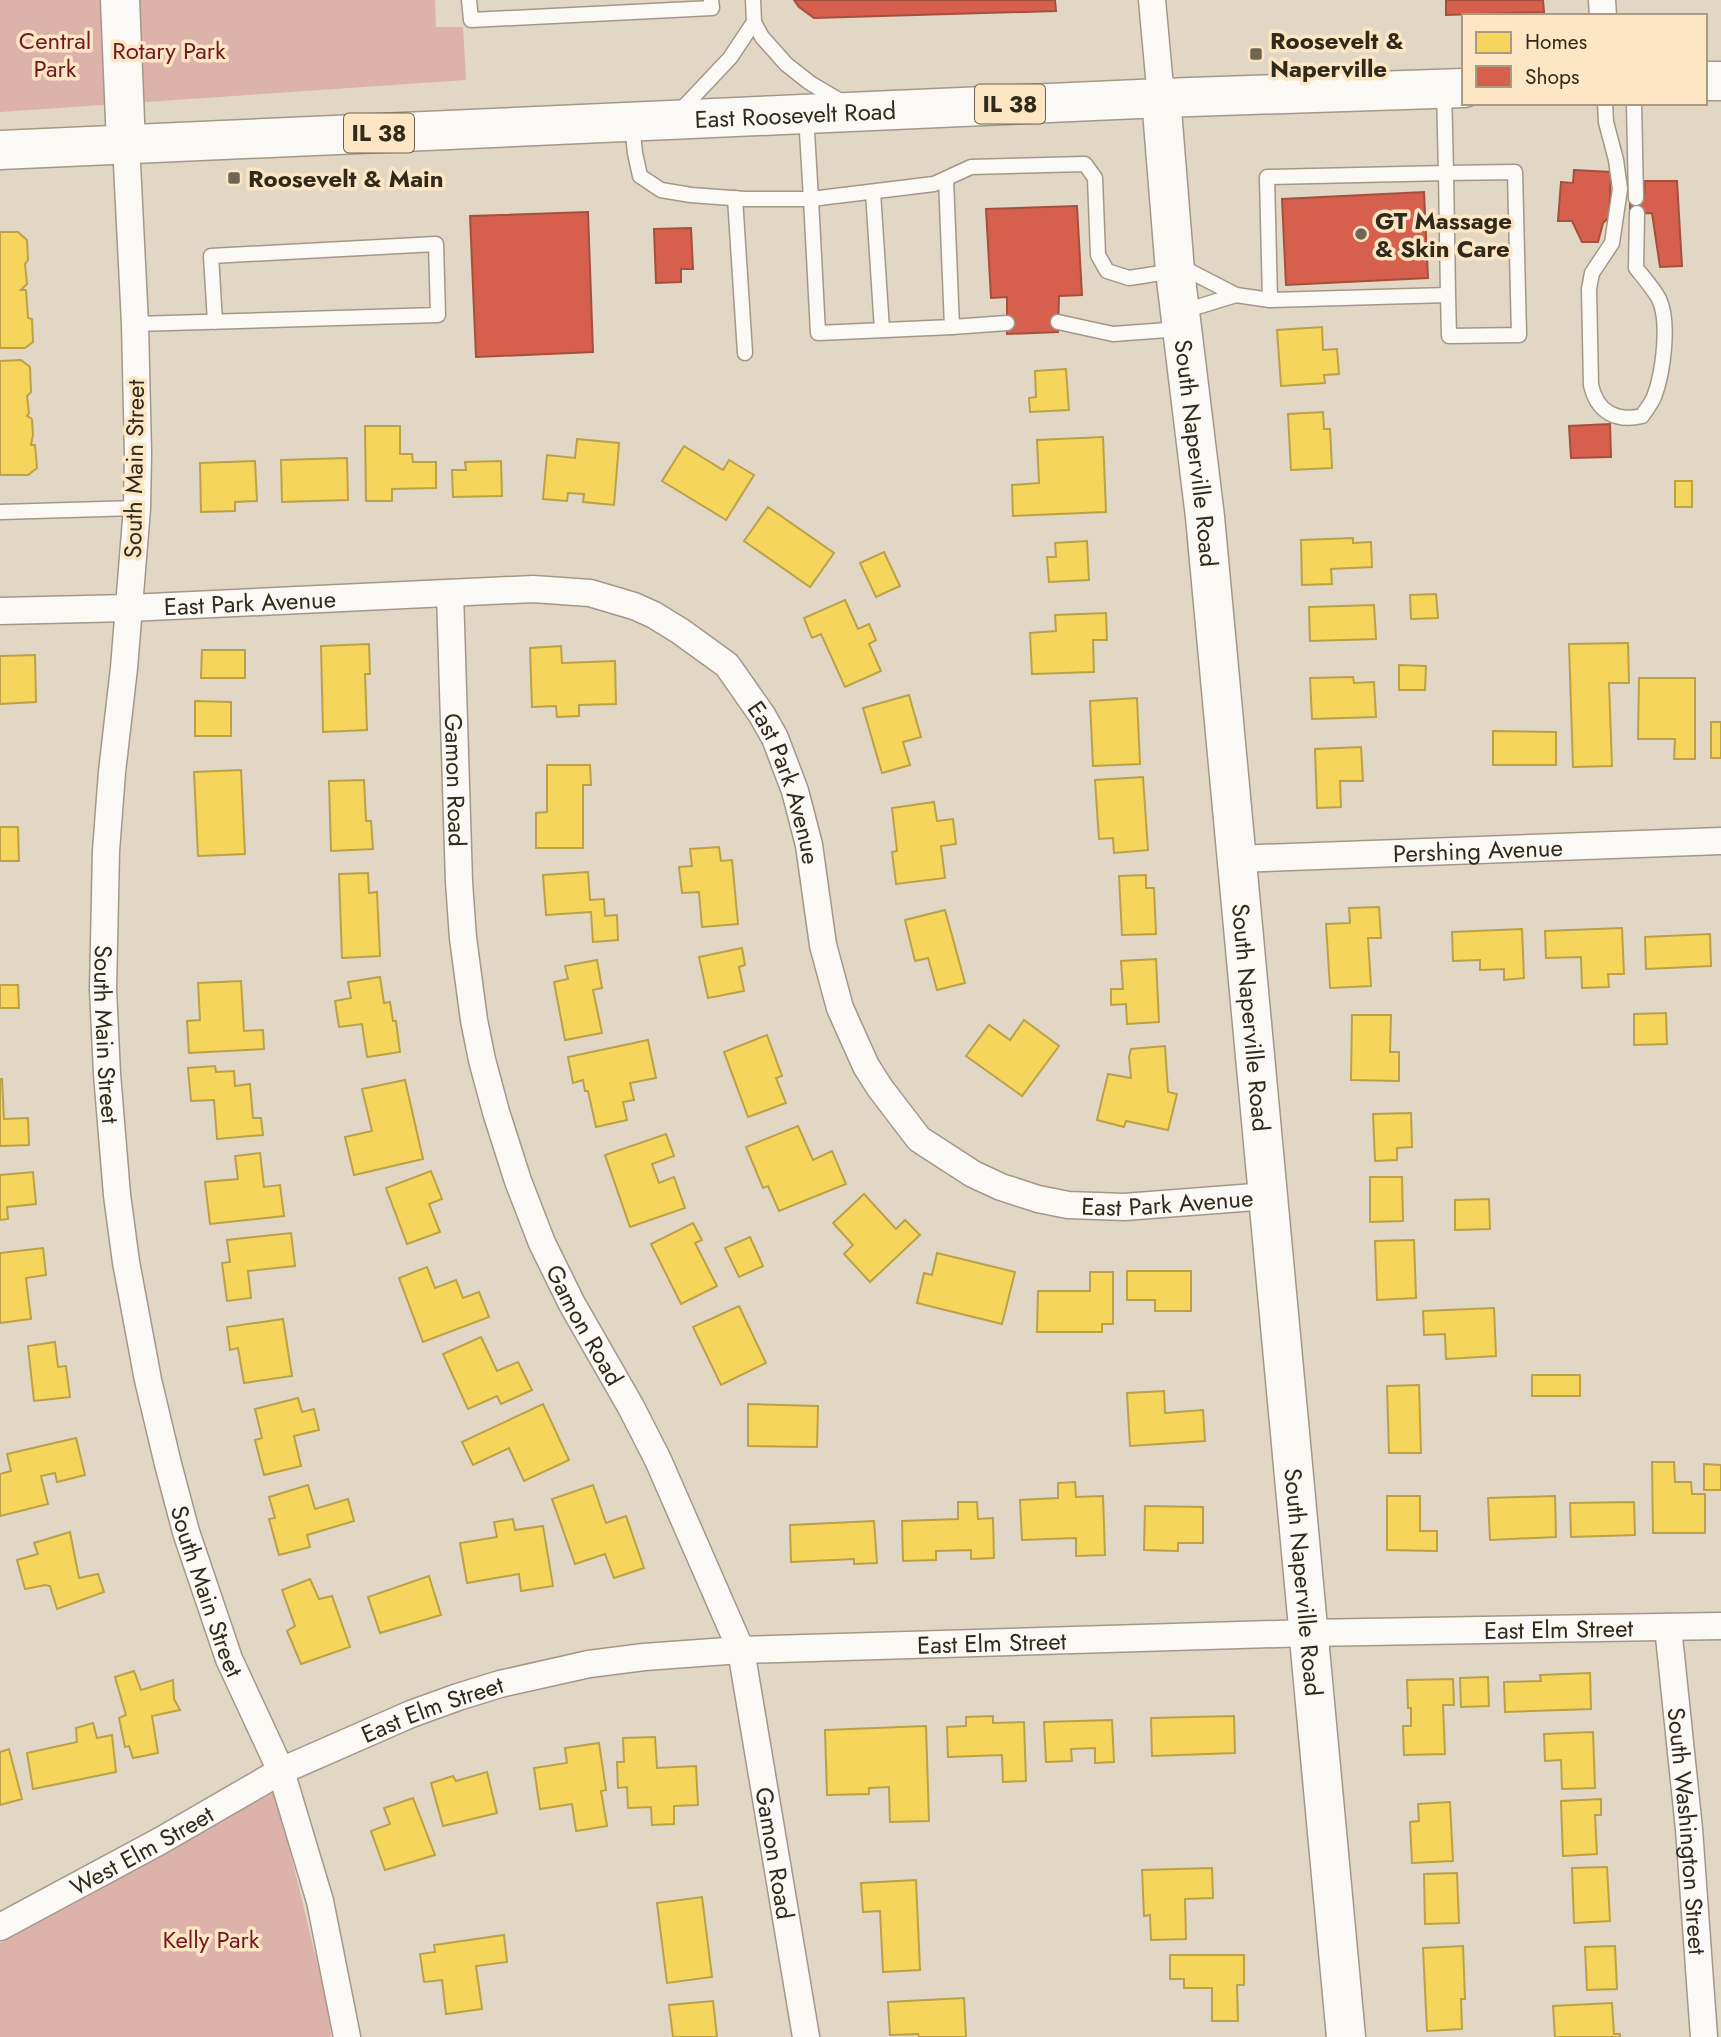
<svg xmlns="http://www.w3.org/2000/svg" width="1721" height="2037" font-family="Jost,sans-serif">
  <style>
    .green { fill: #ddb2aa }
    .homes { fill: #f6d55c; stroke: #bba148; stroke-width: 2 }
    .shops { fill: #d6604d; stroke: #a4503e; stroke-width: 2 }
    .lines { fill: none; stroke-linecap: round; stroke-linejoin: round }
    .lane-casing { stroke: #a2988a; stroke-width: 17 }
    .street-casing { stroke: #a2988a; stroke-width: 29 }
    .secondary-casing { stroke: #a2988a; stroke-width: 41 }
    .primary-casing { stroke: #a2988a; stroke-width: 41 }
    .lane { stroke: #fbf9f6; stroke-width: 14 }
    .street { stroke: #fbf9f6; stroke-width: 26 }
    .secondary { stroke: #fbf9f6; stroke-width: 38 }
    .primary { stroke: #fbf9f6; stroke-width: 38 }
    .poi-dot { fill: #6f6656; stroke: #fce6c3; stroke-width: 2.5 }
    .labels { text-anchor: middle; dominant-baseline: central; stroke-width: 7; stroke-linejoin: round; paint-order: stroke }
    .shield { fill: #fce6c3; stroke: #6e624d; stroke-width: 2 }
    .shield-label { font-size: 23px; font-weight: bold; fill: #31291b }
    .park-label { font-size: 24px; fill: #731622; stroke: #fce6c3 }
    .poi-label { font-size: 24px; font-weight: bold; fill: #31291b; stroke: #fce6c3; text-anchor: start }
    .street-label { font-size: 24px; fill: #31291b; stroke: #fce6c3 }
  </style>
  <rect width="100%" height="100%" fill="#e2d6c4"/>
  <g class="green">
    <polygon points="0,0 435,0 436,27 463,27 466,80 0,112"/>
    <polygon points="274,1786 328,2007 331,2037 0,2037 0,1943 105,1887"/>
  </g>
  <g class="homes">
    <polygon points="0,232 18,232 27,240 28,260 25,264 27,284 21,290 26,290 28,318 32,319 33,342 25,348 0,348"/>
    <polygon points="1322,327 1323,350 1337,349 1339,374 1324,375 1325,383 1281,386 1277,330"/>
    <polygon points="21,360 30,367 31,392 27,396 29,413 27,416 32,419 33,435 31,445 35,445 37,468 28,475 0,475 0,361"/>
    <polygon points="1066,369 1069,410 1030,412 1029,398 1036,397 1035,371"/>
    <polygon points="1323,412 1324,429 1330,429 1332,468 1291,470 1288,414"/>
    <polygon points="365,426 400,426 400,454 412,454 413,462 436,462 436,488 392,489 392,501 366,501"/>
    <polygon points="1103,437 1106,512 1013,516 1012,485 1039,483 1037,440"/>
    <polygon points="577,439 619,443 614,505 583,502 584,494 568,493 567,501 543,499 547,455 575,458"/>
    <polygon points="684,446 723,470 729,460 754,475 726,520 662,481"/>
    <polygon points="347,458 348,500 282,502 281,460"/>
    <polygon points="255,461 257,501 235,502 235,511 201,512 200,463"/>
    <polygon points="501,461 502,496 453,497 452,470 466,470 465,462"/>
    <rect x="1675" y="481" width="17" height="26"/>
    <polygon points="768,507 834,553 810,587 744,541"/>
    <polygon points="1353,538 1353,543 1371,542 1372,567 1331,569 1332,584 1302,585 1301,540"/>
    <polygon points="1087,541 1089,580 1049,582 1047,557 1056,557 1055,543"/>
    <polygon points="884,552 900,586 876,597 860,563"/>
    <polygon points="1436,594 1438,618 1411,619 1410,595"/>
    <polygon points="845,600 858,629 869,624 876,640 869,644 881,671 845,687 821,634 812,638 804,618"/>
    <polygon points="1374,605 1376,639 1310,641 1309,607"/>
    <polygon points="1106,613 1107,640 1093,640 1094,672 1032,674 1030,633 1056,631 1055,615"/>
    <polygon points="1628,643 1629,683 1609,683 1612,766 1573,767 1569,644"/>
    <polygon points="369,644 370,674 365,674 367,730 323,732 321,646"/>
    <polygon points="561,646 562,663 615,661 616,704 579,705 579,716 557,717 556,706 532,707 530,648"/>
    <polygon points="202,650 245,650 245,678 201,678"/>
    <polygon points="35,655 36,702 0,704 0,656"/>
    <polygon points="1399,665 1426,666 1425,690 1399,690"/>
    <polygon points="1353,677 1354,683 1374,682 1376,717 1312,719 1310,678"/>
    <polygon points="1639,678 1695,678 1695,759 1674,759 1675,739 1638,739"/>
    <polygon points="909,695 921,737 903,742 910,765 882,773 863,708"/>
    <polygon points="1137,698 1140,764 1093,766 1090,701"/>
    <polygon points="195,701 231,702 231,736 195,736"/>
    <rect x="1711" y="722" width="10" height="36"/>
    <polygon points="1493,731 1556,732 1556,765 1493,765"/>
    <polygon points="1361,747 1363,781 1340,781 1341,807 1317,808 1315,749"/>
    <polygon points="547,765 590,765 591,785 583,785 583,848 536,848 536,813 547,812"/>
    <polygon points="241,770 245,854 198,856 194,772"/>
    <polygon points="1143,777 1148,850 1114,853 1113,838 1099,839 1095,780"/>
    <polygon points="364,780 366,821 371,821 373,849 331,851 329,781"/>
    <polygon points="934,802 937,821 953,819 956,844 941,846 945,878 896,884 892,852 897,851 892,808"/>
    <polygon points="0,827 18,827 19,861 0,861"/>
    <polygon points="719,847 721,861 732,860 738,924 702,927 699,892 682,893 679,867 692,866 690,849"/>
    <polygon points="588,872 590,900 604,899 605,916 617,915 618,940 593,942 591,912 546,915 543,875"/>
    <polygon points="368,873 369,893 377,892 380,956 342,958 339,874"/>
    <polygon points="1146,875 1146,888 1154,888 1156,934 1122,935 1119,876"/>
    <polygon points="1379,907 1381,938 1368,938 1371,986 1330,988 1326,924 1350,923 1349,908"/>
    <polygon points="945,910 965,983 937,990 928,958 915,961 905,920"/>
    <polygon points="1622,928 1624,974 1608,974 1609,987 1582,988 1581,957 1546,958 1545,931"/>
    <polygon points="1522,929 1524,978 1504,980 1504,969 1480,970 1480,960 1453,961 1452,932"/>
    <polygon points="1710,934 1711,966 1646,969 1645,937"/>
    <polygon points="742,948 745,965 739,967 744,991 708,998 699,957"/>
    <polygon points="1156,959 1159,1022 1127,1024 1126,1004 1111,1005 1111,989 1123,989 1121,961"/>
    <polygon points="597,960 602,988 593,990 602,1033 565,1040 554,982 568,979 565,966"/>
    <polygon points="380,977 384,1003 390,1002 393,1021 396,1021 400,1052 367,1057 362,1024 339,1027 335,1001 351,998 348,982"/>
    <polygon points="241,981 244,1031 263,1030 264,1049 189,1053 187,1021 200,1020 198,983"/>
    <polygon points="0,985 18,985 19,1008 0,1008"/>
    <polygon points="1666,1013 1667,1044 1634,1045 1634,1014"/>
    <polygon points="1352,1015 1391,1015 1390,1052 1399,1052 1399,1081 1351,1080"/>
    <polygon points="1024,1020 1059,1046 1022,1096 966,1056 989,1025 1010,1040"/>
    <polygon points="767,1035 782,1076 776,1078 786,1103 748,1117 724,1052"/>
    <polygon points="648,1040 656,1078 630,1083 634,1100 623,1102 627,1120 596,1127 588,1091 585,1091 583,1080 573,1083 568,1057"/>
    <polygon points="1165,1046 1168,1092 1177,1094 1168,1130 1126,1121 1124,1127 1097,1120 1108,1074 1131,1078 1129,1057 1131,1049"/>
    <polygon points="215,1066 216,1072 234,1071 235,1086 250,1084 253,1118 261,1118 263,1135 217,1139 214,1100 191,1101 188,1068"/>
    <polygon points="0,1079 2,1079 4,1119 28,1118 29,1145 0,1146"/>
    <polygon points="405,1080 423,1159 354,1175 345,1137 372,1131 362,1089"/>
    <polygon points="1411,1113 1412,1147 1397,1148 1397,1160 1375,1161 1373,1114"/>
    <polygon points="798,1126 813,1160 832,1151 846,1184 779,1211 768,1186 763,1188 746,1147"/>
    <polygon points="666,1134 674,1156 652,1164 659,1183 674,1177 685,1208 630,1227 605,1155"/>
    <polygon points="260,1153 264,1187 280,1185 284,1216 210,1224 205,1182 238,1179 235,1156"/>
    <polygon points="431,1171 442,1199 429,1204 440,1232 407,1244 386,1188"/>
    <polygon points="33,1172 36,1204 7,1207 8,1219 0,1220 0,1175"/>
    <polygon points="1370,1177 1402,1177 1403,1221 1370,1222"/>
    <polygon points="864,1194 896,1229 905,1220 920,1235 870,1282 844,1254 853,1245 833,1223"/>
    <polygon points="1489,1199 1490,1229 1455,1230 1455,1200"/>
    <polygon points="693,1223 702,1240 695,1243 717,1286 681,1304 651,1244"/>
    <polygon points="291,1233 295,1266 248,1271 251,1298 227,1301 222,1263 230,1262 227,1240"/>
    <polygon points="750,1237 763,1266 739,1277 725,1248"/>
    <polygon points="1414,1240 1416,1298 1377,1300 1375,1241"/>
    <polygon points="43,1248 46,1275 26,1278 31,1319 0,1323 0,1253"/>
    <polygon points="937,1253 1015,1272 1002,1324 917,1303 924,1273 932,1275"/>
    <polygon points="427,1267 435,1288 456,1280 463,1298 479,1292 489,1317 423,1342 399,1278"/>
    <polygon points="1127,1271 1191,1271 1191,1311 1155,1311 1155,1300 1127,1300"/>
    <polygon points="1090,1272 1113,1272 1113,1324 1102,1324 1102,1332 1037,1332 1038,1291 1090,1291"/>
    <polygon points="739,1306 766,1363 721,1385 693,1327"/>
    <polygon points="1494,1308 1496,1356 1446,1359 1445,1334 1424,1335 1423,1311"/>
    <polygon points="283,1319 292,1376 244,1383 238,1348 230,1350 227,1327"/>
    <polygon points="481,1337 497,1371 518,1362 532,1390 501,1404 497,1396 468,1409 443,1354"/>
    <polygon points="55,1342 58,1367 66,1366 70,1397 34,1401 28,1346"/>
    <rect x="1532" y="1375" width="48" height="21"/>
    <polygon points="1419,1385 1421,1453 1389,1453 1387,1386"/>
    <polygon points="1164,1391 1165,1413 1203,1410 1205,1441 1130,1446 1127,1393"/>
    <polygon points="298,1398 302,1412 314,1409 319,1430 294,1436 301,1466 264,1475 255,1440 262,1438 255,1409"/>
    <polygon points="543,1404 569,1460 524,1481 509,1448 473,1465 462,1442"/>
    <polygon points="748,1404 818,1406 817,1447 748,1446"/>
    <polygon points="76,1438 85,1475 57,1482 55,1473 41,1476 48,1504 0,1516 0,1474 11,1471 7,1454"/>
    <polygon points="1652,1462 1674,1462 1675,1482 1691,1482 1692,1494 1705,1494 1705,1533 1653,1533"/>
    <polygon points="1704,1464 1721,1465 1721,1490 1704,1490"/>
    <polygon points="1075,1482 1076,1497 1103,1496 1105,1555 1076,1556 1076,1538 1022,1540 1020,1500 1058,1498 1058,1483"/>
    <polygon points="308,1485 315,1509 348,1499 354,1521 307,1535 310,1547 279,1555 269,1519 275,1518 269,1497"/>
    <polygon points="593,1485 606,1523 626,1516 644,1568 614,1578 605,1554 575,1564 552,1499"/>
    <polygon points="1387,1496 1420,1496 1420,1531 1437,1531 1437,1551 1387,1550"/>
    <polygon points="1555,1496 1556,1537 1490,1540 1488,1498"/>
    <polygon points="958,1502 977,1502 978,1519 993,1518 994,1558 971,1559 971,1550 936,1551 936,1560 903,1561 902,1521 958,1519"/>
    <polygon points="1634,1502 1635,1535 1571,1537 1570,1503"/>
    <polygon points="1145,1506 1203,1507 1203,1543 1178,1543 1178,1551 1144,1550"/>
    <polygon points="513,1519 515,1530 543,1526 553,1586 521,1591 519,1574 467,1583 460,1543 497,1537 494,1522"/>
    <polygon points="874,1521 877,1563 854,1564 854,1559 791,1562 790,1525"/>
    <polygon points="70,1532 79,1578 98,1574 104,1592 57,1609 50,1586 45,1585 25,1589 17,1560 38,1554 34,1543"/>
    <polygon points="429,1576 441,1615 380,1633 368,1597"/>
    <polygon points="310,1579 319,1599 332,1596 350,1647 301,1664 287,1631 295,1626 282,1590"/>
    <polygon points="134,1671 141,1690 173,1680 174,1699 180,1710 152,1716 158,1753 133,1758 129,1746 125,1747 119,1718 126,1715 115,1677"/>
    <polygon points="1590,1673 1591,1709 1505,1712 1504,1682 1541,1681 1540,1675"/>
    <polygon points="1488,1677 1489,1706 1461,1707 1460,1678"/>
    <polygon points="1453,1679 1454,1705 1443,1705 1445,1754 1404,1755 1403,1726 1411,1726 1411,1708 1408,1708 1407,1680"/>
    <polygon points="993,1716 993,1723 1024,1722 1026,1781 1003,1782 1002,1755 948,1757 947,1727 966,1726 966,1717"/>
    <polygon points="1234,1716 1235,1753 1152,1756 1151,1718"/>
    <polygon points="1112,1720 1114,1762 1095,1763 1095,1748 1071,1749 1072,1761 1046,1762 1044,1722"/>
    <polygon points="93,1723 97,1738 112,1735 116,1772 33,1789 27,1753 77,1742 76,1728"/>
    <polygon points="926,1726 929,1821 890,1822 889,1787 869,1788 869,1794 827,1795 825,1730"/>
    <polygon points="1593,1732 1595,1788 1562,1789 1561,1760 1545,1761 1544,1734"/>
    <polygon points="655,1737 657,1768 696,1766 698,1805 674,1806 674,1824 652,1825 651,1807 628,1808 627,1787 618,1788 617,1762 624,1762 623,1738"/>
    <polygon points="599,1743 606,1790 601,1791 607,1826 576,1831 572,1804 540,1809 534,1768 567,1763 565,1748"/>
    <polygon points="9,1749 22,1799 0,1805 0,1752"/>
    <polygon points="487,1772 497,1813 443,1826 431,1783 453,1776 456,1781"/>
    <polygon points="413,1798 435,1855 385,1870 371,1831 390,1824 384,1808"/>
    <polygon points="1601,1799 1601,1815 1595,1815 1597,1854 1563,1856 1561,1801"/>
    <polygon points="1450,1802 1453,1861 1412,1863 1410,1822 1419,1821 1418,1804"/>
    <polygon points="1607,1867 1610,1921 1574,1923 1572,1868"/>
    <polygon points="1212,1868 1213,1898 1185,1899 1186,1939 1151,1940 1150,1915 1144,1916 1142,1870"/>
    <polygon points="1457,1873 1459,1923 1425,1924 1424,1874"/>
    <polygon points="916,1880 920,1970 883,1972 880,1911 863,1912 861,1883"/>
    <polygon points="702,1897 712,1977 667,1983 657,1903"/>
    <polygon points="504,1935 507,1962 476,1966 482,2009 446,2014 442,1980 424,1982 420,1954 435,1952 434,1945"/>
    <polygon points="1463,1946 1465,1999 1461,1999 1462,2029 1427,2031 1423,1948"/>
    <polygon points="1615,1946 1617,1989 1587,1990 1585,1947"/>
    <polygon points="1170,1955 1244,1955 1244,1985 1237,1985 1238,2021 1212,2021 1212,1988 1184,1988 1184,1979 1170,1979"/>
    <polygon points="964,1998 966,2037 919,2037 918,2034 890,2035 888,2002"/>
    <polygon points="713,2001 717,2037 673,2037 669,2005"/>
    <polygon points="1612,2003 1614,2034 1620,2034 1620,2037 1555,2037 1553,2006"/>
  </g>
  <g class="shops">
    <polygon points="794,0 1055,0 1056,11 814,18 799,7"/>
    <polygon points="1446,0 1543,0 1544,12 1446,15"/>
    <polygon points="1574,170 1611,172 1609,217 1603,223 1598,242 1582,242 1572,221 1558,221 1561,182 1573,183"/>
    <polygon points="1645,181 1677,181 1682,266 1660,267 1652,213 1630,214 1630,199 1644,198"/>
    <polygon points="1424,192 1428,278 1286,285 1282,199"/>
    <polygon points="1077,206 1082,295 1059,296 1058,332 1007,334 1007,297 991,298 986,209"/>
    <polygon points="588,212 593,352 476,357 470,216"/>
    <polygon points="691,228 693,269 681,269 681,282 656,283 654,229"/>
    <polygon points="1610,424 1611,457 1571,458 1569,426"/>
  </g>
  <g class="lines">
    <defs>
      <g id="lane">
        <polyline points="469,0 471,20 712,8 711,0"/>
        <polyline points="753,0 754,22 762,37 786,64 810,83 844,103"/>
        <polyline points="1444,89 1446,173 1267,177 1270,300 1448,295 1449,336 1519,335 1515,172 1446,173 1448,295"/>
        <path d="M1605,103L1606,122L1616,160L1620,189L1612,243L1592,273L1589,289L1591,385C1597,412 1616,422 1642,416C1646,410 1651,404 1654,397C1663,374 1670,322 1659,299C1653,288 1644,278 1636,268L1637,213"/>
        <polyline points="1634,103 1636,198"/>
        <polyline points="679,112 730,58 754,22"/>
        <polyline points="632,124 635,153 640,176 661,190 691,195 745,199 811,199 806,115"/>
        <polyline points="946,179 952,327 818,333 811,199 934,184 971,167 1085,164 1095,178 1098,255 1107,271 1129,278 1174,271"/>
        <polyline points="873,192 882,330"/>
        <polyline points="735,198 745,353"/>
        <polyline points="1178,265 1236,295 1270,300"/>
        <polyline points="1181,312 1236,295"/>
        <polyline points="1058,322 1113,334 1181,329"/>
        <polyline points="135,324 438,315 436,244 211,256 215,322"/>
        <polyline points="952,327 1007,323"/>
        <polyline points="0,512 137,508"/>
      </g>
      <g id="street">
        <polyline points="1152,0 1161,98"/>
        <polyline points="1602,0 1603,16"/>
        <path id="s1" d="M126,144L135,324L138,453L137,508L124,668L112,772L106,851L103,989L107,1074L117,1195L126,1262L148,1380L168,1464L186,1532L229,1659L281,1771L320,1901L347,2037"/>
        <path id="s2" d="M450,593L459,882L463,938L474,1020L482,1060L496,1112L518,1181L542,1243L572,1304L631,1407L658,1460L741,1650L806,2037"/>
        <path id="s3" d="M0,611L129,608L533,589L590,593L634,606L654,615L680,631L727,665L762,715L775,738L795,791L809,845L823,945L840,1008L866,1066L880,1088L919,1139L973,1174L1001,1187L1038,1199L1068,1205L1124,1207L1268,1196"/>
        <path id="s4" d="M1235,859L1721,841"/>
        <path id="s5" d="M1668,1627L1689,1829L1704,2037"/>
        <path id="s6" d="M0,1927L160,1841L281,1771L411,1714L458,1697L500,1684L589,1664L644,1657L741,1650L1308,1633L1721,1626"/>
      </g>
      <g id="secondary">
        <polyline points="120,0 126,144"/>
        <path id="s7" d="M1161,98L1175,271L1205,517L1346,2037"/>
      </g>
      <g id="primary">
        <polyline points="1705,81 1721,81"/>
        <path id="s8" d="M0,150L1161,98L1464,88"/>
      </g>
    </defs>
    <use href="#lane" class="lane-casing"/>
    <use href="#street" class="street-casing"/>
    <use href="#secondary" class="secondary-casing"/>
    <use href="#primary" class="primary-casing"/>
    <use href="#lane" class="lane"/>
    <use href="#street" class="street"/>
    <use href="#secondary" class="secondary"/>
    <use href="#primary" class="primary"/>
  </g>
  <g class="poi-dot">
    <rect x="1249" y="47" width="14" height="14" rx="3.5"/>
    <rect x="227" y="171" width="14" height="14" rx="3.5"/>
    <circle cx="1361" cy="234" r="7"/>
  </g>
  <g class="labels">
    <g class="shield">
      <rect x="975" y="84.5" width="70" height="39" rx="5"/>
      <rect x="344" y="113.5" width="70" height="39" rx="5"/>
    </g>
    <g class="shield-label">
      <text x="1010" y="104">IL 38</text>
      <text x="379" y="133">IL 38</text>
    </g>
    <g class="park-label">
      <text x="55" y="40">Central<tspan x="55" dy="28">Park</tspan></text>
      <text x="169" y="50">Rotary Park</text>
      <text x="211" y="1939">Kelly Park</text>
    </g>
    <g class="poi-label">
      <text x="1270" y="40">Roosevelt &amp;<tspan x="1270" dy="28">Naperville</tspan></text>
      <text x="248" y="178">Roosevelt &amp; Main</text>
      <text x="1375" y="220">GT Massage<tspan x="1375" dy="28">&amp; Skin Care</tspan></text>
    </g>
    <g class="street-label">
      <text stroke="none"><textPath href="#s8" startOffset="796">East Roosevelt Road</textPath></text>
      <text stroke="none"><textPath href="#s7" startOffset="357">South Naperville Road</textPath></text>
      <text transform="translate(134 469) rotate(-89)">South Main Street</text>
      <text stroke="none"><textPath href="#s3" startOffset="250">East Park Avenue</textPath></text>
      <text stroke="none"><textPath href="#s2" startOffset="187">Gamon Road</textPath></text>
      <text stroke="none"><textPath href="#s3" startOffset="880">East Park Avenue</textPath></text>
      <text stroke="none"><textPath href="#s4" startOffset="243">Pershing Avenue</textPath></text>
      <text stroke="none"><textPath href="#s7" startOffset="924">South Naperville Road</textPath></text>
      <text stroke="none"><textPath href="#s1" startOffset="892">South Main Street</textPath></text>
      <text stroke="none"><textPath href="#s3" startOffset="1531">East Park Avenue</textPath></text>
      <text stroke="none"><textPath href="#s2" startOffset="754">Gamon Road</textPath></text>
      <text stroke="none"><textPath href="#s7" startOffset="1491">South Naperville Road</textPath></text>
      <text stroke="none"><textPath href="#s1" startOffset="1460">South Main Street</textPath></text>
      <text stroke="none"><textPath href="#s6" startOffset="1619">East Elm Street</textPath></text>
      <text stroke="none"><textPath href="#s6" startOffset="1052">East Elm Street</textPath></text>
      <text stroke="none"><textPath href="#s6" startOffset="485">East Elm Street</textPath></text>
      <text stroke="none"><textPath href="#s5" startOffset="205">South Washington Street</textPath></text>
      <text stroke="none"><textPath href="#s6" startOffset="161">West Elm Street</textPath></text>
      <text stroke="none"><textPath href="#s2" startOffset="1321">Gamon Road</textPath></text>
    </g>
  </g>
  <rect x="1462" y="14" width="245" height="91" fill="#fce6c3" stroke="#ab9a80" stroke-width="2"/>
  <rect x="1476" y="32" width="35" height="21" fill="#f6d55c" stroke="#ab9a80" stroke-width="2"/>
  <text x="1525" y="49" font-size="21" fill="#31291b">Homes</text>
  <rect x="1476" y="66" width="35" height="21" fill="#d6604d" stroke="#ab9a80" stroke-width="2"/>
  <text x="1525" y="84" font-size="21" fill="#31291b">Shops</text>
</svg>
